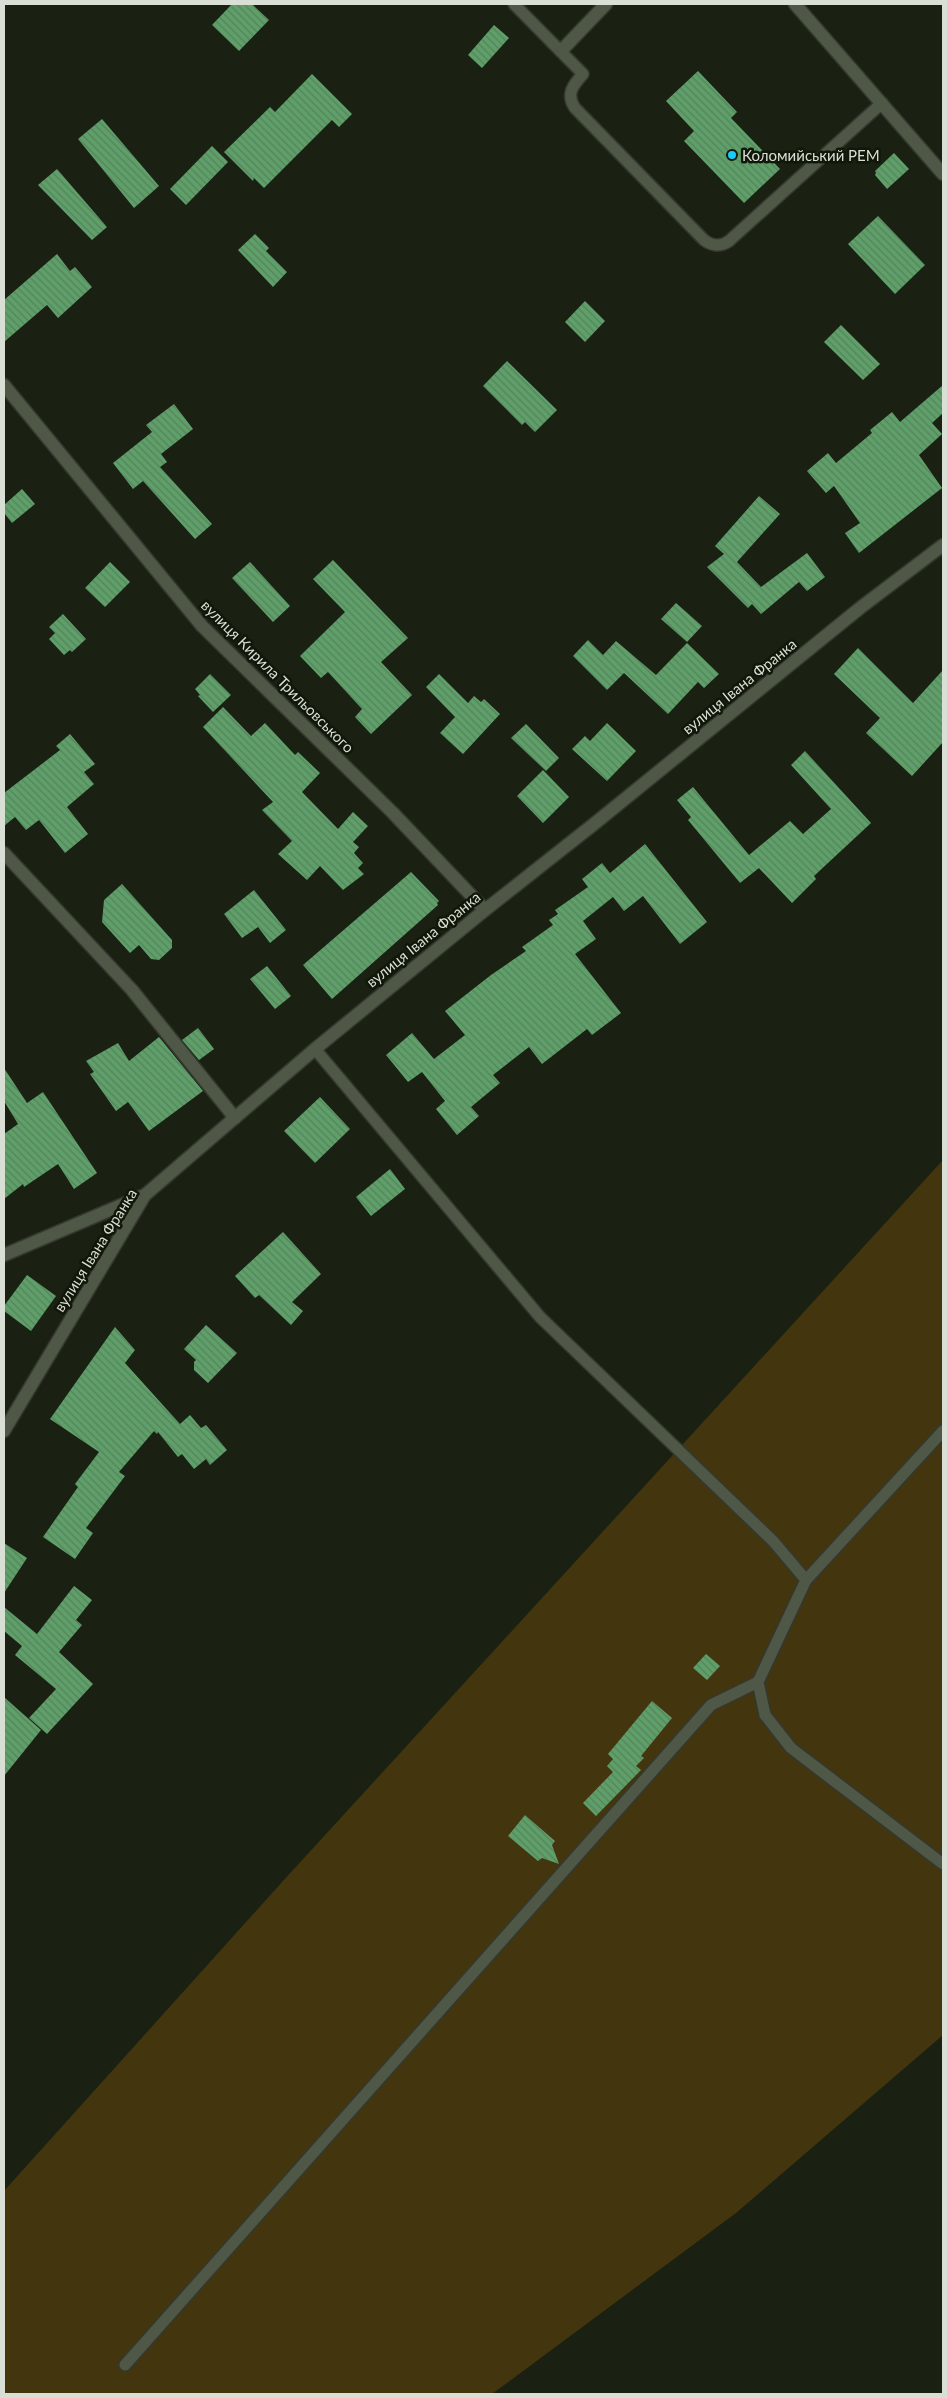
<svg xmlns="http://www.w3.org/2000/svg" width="947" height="2398" font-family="Lato,sans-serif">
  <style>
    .green { fill: #43360e }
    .building { fill: url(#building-back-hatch) }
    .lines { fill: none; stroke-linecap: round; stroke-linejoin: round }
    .lane-casing { stroke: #343930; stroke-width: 14 }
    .street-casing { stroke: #343930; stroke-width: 15 }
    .secondary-casing { stroke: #343930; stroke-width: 15 }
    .lane { stroke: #4f5847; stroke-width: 11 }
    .street { stroke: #4f5847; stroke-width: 12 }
    .secondary { stroke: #4f5847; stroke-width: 12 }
    .poi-dot { fill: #1dc9fc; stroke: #111709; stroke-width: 2 }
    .labels { text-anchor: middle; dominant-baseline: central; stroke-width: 5; stroke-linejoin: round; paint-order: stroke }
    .poi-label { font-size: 15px; fill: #dadfd5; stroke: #111709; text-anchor: start }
    .street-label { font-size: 15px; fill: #dadfd5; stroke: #111709 }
  </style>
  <defs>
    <pattern id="building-back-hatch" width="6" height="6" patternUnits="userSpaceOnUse" patternTransform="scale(1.25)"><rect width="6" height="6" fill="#5f9f69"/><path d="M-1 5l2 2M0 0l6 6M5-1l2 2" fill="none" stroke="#56835d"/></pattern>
  </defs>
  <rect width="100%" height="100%" fill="#1a2112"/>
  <polygon class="green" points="943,1160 943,2035 736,2213 492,2394 4,2394 4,2191 283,1881"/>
  <g class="building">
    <polygon points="232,4 252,4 269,20 239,51 212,25"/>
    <polygon points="494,25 509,38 482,68 468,55"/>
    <polygon points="698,71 737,112 731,118 780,169 744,203 684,141 694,131 666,101"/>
    <polygon points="312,74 352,114 339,127 332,120 264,188 254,178 253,181 224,152 270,107 275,112"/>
    <polygon points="102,119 159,186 134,208 78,139"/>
    <polygon points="212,146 228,162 186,205 170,189"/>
    <polygon points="894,153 909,169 887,189 875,175 876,173 875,171"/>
    <polygon points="57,169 107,227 92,240 38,185"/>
    <polygon points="878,216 925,265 895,294 848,244"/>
    <polygon points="255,234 269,248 266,251 287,272 273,287 238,250"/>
    <polygon points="57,254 70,271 75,267 92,287 58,318 47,305 4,342 4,300"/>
    <polygon points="585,301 605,321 585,342 565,322"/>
    <polygon points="841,325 880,364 863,380 824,342"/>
    <polygon points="507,361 557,410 535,432 525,422 522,425 483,386"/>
    <polygon points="943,385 943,413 932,423 942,434 919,455 942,488 859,553 845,533 860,523 834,486 826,493 807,471 828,453 836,463 872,433 870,430 892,412 900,422"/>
    <polygon points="174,404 193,429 161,454 167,462 160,467 212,524 195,539 143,481 133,489 113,463 152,432 146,425"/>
    <polygon points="22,489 35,504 12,523 4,513 4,505"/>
    <polygon points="759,496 780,514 737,562 761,587 807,553 825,577 807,591 799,582 761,614 752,604 748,608 707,567 724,554 715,546"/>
    <polygon points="333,560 408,638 381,662 412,695 371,734 355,717 362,709 328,672 321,678 300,656 345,612 313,579"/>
    <polygon points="110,562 130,582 105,607 85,588"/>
    <polygon points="250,562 290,606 273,622 232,578"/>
    <polygon points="676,603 702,626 687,642 661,619"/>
    <polygon points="63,614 86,639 72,652 70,650 64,655 49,639 55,633 49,627"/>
    <polygon points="588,640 603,655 616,641 656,675 687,643 719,674 704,688 698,682 668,714 624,673 607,690 573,656"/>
    <polygon points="858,648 913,703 943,670 943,742 912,776 866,733 880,718 834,674"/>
    <polygon points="210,674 231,695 213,712 198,696 200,695 195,689"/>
    <polygon points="439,674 468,703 474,696 481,702 484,699 500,714 463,754 440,733 455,717 426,687"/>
    <polygon points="223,707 251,736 265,723 295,755 298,752 320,773 302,792 338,829 353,812 368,826 353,842 359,847 354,853 363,863 358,868 364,874 343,890 320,866 307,880 278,854 292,841 262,810 273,802 203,727"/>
    <polygon points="607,723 636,751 607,781 572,749 585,736 590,741"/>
    <polygon points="526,724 559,758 546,771 511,738"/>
    <polygon points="70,734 95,764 84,772 94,784 67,807 88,834 65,853 39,820 26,830 15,817 4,826 4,793 60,750 56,746"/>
    <polygon points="805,751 871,823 814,876 816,879 792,903 756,865 759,868 740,883 688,820 691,817 677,800 693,787 749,855 790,821 803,834 831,809 791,765"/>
    <polygon points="543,770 569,797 543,823 517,796"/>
    <polygon points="645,844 707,922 680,944 643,896 624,911 613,897 583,921 596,939 575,954 621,1013 592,1035 587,1029 542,1064 529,1047 493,1075 500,1083 471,1107 479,1116 457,1135 436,1109 445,1101 422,1072 408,1082 386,1055 412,1033 434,1059 465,1035 445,1011 491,975 526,951 522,947 553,925 549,920 558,914 555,910 588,887 582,879 602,863 610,873"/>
    <polygon points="411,872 439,901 437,903 438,905 332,999 303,965"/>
    <polygon points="122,884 172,940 172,948 159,960 151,959 139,945 130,953 102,922 104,900"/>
    <polygon points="254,890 286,930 270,943 258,927 242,938 224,914"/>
    <polygon points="267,966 291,996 275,1009 250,979"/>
    <polygon points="198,1028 214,1049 199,1060 182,1040"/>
    <polygon points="159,1037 203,1091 149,1131 128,1102 116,1111 90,1074 94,1072 86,1061 118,1043 129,1061"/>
    <polygon points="4,1068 27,1103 43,1092 97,1173 74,1189 58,1164 24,1187 23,1184 4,1199 4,1134 18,1124 4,1101"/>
    <polygon points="320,1097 350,1129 315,1163 284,1131"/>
    <polygon points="390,1169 405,1189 371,1216 356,1197"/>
    <polygon points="283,1232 321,1274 292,1302 303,1311 291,1325 259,1295 255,1298 235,1276"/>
    <polygon points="27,1275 56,1296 31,1331 4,1311 4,1306"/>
    <polygon points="206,1325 237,1353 208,1383 194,1370 194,1362 196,1360 184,1349"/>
    <polygon points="115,1327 135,1350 125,1363 180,1424 190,1415 201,1428 206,1425 227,1450 210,1465 206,1459 194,1469 182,1454 178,1457 158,1432 157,1434 154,1431 119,1472 125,1476 86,1528 93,1533 75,1559 43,1537 78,1487 75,1484 99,1452 50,1419"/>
    <polygon points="4,1543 27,1558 4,1593"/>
    <polygon points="74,1586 92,1600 76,1620 82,1625 59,1652 93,1684 47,1734 29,1718 56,1689 15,1655 22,1646 4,1631 4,1607 37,1634"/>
    <polygon points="706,1654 720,1666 707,1680 693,1668"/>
    <polygon points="4,1697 41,1730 4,1776"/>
    <polygon points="652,1701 672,1718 641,1756 644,1758 636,1766 641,1770 596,1816 583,1803 613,1772 607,1766 613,1759 608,1754"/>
    <polygon points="525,1815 555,1841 552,1845 559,1864 542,1858 538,1861 508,1836"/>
  </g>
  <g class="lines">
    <defs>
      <g id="lane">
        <path d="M514,4L583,74C574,84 565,94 575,108L704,240C712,246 721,247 729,241L882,103"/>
        <polyline points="315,1049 540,1317 773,1541 806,1580 758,1682 765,1715 791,1748 943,1864"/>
        <polyline points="806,1580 943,1431"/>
        <polyline points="125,2365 711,1705 758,1682"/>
      </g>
      <g id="street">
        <polyline points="795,4 943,174"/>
        <polyline points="561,51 606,4"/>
        <polyline points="4,385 202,626 393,813 485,910"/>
        <polyline points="4,853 132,990 235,1118"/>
      </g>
      <g id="secondary">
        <polyline points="4,1255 145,1195"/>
        <polyline points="4,1431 145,1195 315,1049 485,910 594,824 860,608 943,545"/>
      </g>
    </defs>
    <use href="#lane" class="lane-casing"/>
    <use href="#street" class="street-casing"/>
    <use href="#secondary" class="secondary-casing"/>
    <use href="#lane" class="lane"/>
    <use href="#street" class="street"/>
    <use href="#secondary" class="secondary"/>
  </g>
  <circle class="poi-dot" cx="732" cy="155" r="5"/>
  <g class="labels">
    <g class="poi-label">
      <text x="742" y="155">Коломийський РЕМ</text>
    </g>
    <g class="street-label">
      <text transform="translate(278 676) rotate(45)">вулиця Кирила Трильовського</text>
      <text transform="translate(739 686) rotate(-39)">вулиця Івана Франка</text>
      <text transform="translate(423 939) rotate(-39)">вулиця Івана Франка</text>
      <text transform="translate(95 1250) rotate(-58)">вулиця Івана Франка</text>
    </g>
  </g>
  <rect width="947" height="2398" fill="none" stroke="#dadfd5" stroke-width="10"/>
</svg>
